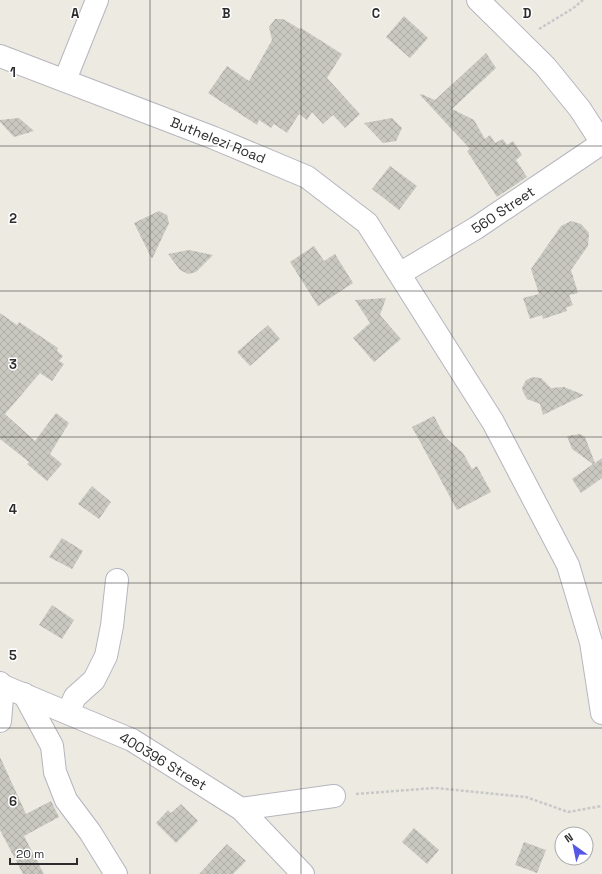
<svg xmlns="http://www.w3.org/2000/svg" width="602" height="874" font-family="'Space Grotesk',sans-serif">
  <style>
    .building { fill: url(#building-cross-hatch) }
    .lines { fill: none; stroke-linecap: round; stroke-linejoin: round }
    .minor-casing { stroke: #b5b5bf; stroke-width: 24 }
    .path { stroke: #c8c8c8; stroke-width: 2.5; stroke-dasharray: 3 2; stroke-linecap: butt }
    .minor { stroke: #fff; stroke-width: 22 }
    .grid { fill: none; stroke: #2d2d2d; stroke-width: 1; stroke-opacity: 0.55 }
    .labels { text-anchor: middle; dominant-baseline: central; stroke-width: 3; stroke-linejoin: round; paint-order: stroke }
    .street-label { font-size: 14px; fill: #2d2d2d; stroke: #fff }
    .grid-label { font-size: 13px; text-anchor: middle; font-weight: bold; fill: #2d2d2d; stroke: #fff; stroke-width: 3; stroke-linejoin: round; paint-order: stroke }
  </style>
  <defs>
    <pattern id="building-cross-hatch" width="8" height="8" patternUnits="userSpaceOnUse"><rect width="8" height="8" fill="#c9c8c0"/><path d="M0 0l8 8M0 8l8-8" fill="none" stroke="#adaca5"/></pattern>
  </defs>
  <rect width="100%" height="100%" fill="#edeae2"/>
  <g class="building">
    <polygon points="404,16 428,38 410,58 386,37"/>
    <polygon points="275,19 283,19 300,29 301,28 342,54 327,78 360,114 345,128 333,115 323,124 312,112 307,120 299,114 287,133 274,124 271,128 259,120 257,125 208,93 227,66 249,81 272,40 269,27"/>
    <polygon points="486,53 496,68 452,109 474,120 485,139 490,135 495,143 503,139 507,145 513,141 522,155 516,160 527,177 497,197 467,151 470,149 420,95 421,94 435,100"/>
    <polygon points="19,118 34,131 14,137 0,122 0,120"/>
    <polygon points="392,118 402,128 396,141 383,143 364,123"/>
    <polygon points="390,166 417,186 399,210 372,189"/>
    <polygon points="159,211 167,215 169,223 152,259 134,223"/>
    <polygon points="571,221 581,224 589,233 588,246 571,270 578,293 569,295 573,305 566,308 567,311 543,319 542,315 530,319 523,298 539,294 531,269 561,226"/>
    <polygon points="314,246 324,261 335,254 353,283 318,306 290,262"/>
    <polygon points="189,250 213,255 196,272 188,274 180,270 168,254"/>
    <polygon points="386,298 380,315 401,339 374,362 353,338 370,323 355,300"/>
    <polygon points="0,313 17,325 19,322 58,348 57,351 63,356 59,361 64,364 52,381 40,373 5,414 35,441 56,413 69,423 50,454 62,464 47,481 27,464 29,462 0,439"/>
    <polygon points="268,325 280,339 250,366 237,352"/>
    <polygon points="533,377 541,378 551,388 564,387 584,395 543,415 540,404 527,399 523,392 522,388 526,380"/>
    <polygon points="434,416 445,437 463,453 472,469 477,466 491,492 457,510 412,427"/>
    <polygon points="580,434 585,437 595,463 602,458 602,478 581,493 572,479 593,464 572,449 567,436"/>
    <polygon points="92,486 111,502 99,519 78,504"/>
    <polygon points="62,538 83,551 72,569 49,557"/>
    <polygon points="52,605 74,620 62,639 39,625"/>
    <polygon points="0,757 26,814 51,801 59,817 24,836 44,874 23,874 0,830"/>
    <polygon points="181,804 198,821 176,843 156,823 168,810 171,813"/>
    <polygon points="414,828 439,850 427,864 402,842"/>
    <polygon points="524,842 546,850 537,873 515,865"/>
    <polygon points="227,844 246,861 233,874 199,874"/>
  </g>
  <g class="lines">
    <defs>
      <g id="minor">
        <polyline points="478,0 545,66 580,109 602,143"/>
        <polyline points="0,56 214,138 307,177 367,223 493,422 568,565 591,642 602,713"/>
        <polyline points="65,80 97,0"/>
        <polyline points="401,273 476,228 602,143"/>
        <polyline points="0,683 3,686 132,740 241,809 303,874"/>
        <polyline points="24,694 52,746 55,772 66,800 90,832 116,874"/>
        <polyline points="68,712 75,697 94,680 106,656 112,626 117,580"/>
        <polyline points="0,721 3,686"/>
        <polyline points="241,809 334,796"/>
      </g>
    </defs>
    <use href="#minor" class="minor-casing"/>
    <g class="path">
      <polyline points="539,29 572,9 583,0"/>
      <polyline points="356,794 435,788 526,797 568,812 602,806"/>
    </g>
    <use href="#minor" class="minor"/>
  </g>
  <path class="grid" d="M150,0V874M301,0V874M452,0V874M0,146H602M0,291H602M0,437H602M0,583H602M0,728H602"/>
  <g class="labels">
    <g class="street-label">
      <text transform="translate(218 140) rotate(22)">Buthelezi Road</text>
      <text transform="translate(503 210) rotate(-34)">560 Street</text>
      <text transform="translate(163 761) rotate(31)">400396 Street</text>
    </g>
  </g>
  <g class="grid-label">
    <text x="75" y="18">A</text>
    <text x="226" y="18">B</text>
    <text x="376" y="18">C</text>
    <text x="527" y="18">D</text>
    <text x="13" y="77">1</text>
    <text x="13" y="223">2</text>
    <text x="13" y="369">3</text>
    <text x="13" y="514">4</text>
    <text x="13" y="660">5</text>
    <text x="13" y="806">6</text>
  </g>
  <g transform="translate(574 846) rotate(327)"><circle r="19" fill="#ffffff" stroke="#ababab"/>
  <path d="M0-3L7 15L0 10L-7 15Z" fill="#5757e5"/>
  <text y="-6" font-size="11" font-weight="bold" text-anchor="middle" fill="#2d2d2d">N</text>
  </g>
  <path d="M10 858v6h67v-6" fill="none" stroke="#2d2d2d" stroke-width="2"/>
  <text x="16" y="858" font-size="12" fill="#2d2d2d" stroke="#ffffff" stroke-width="3" paint-order="stroke">20 m</text>
</svg>
